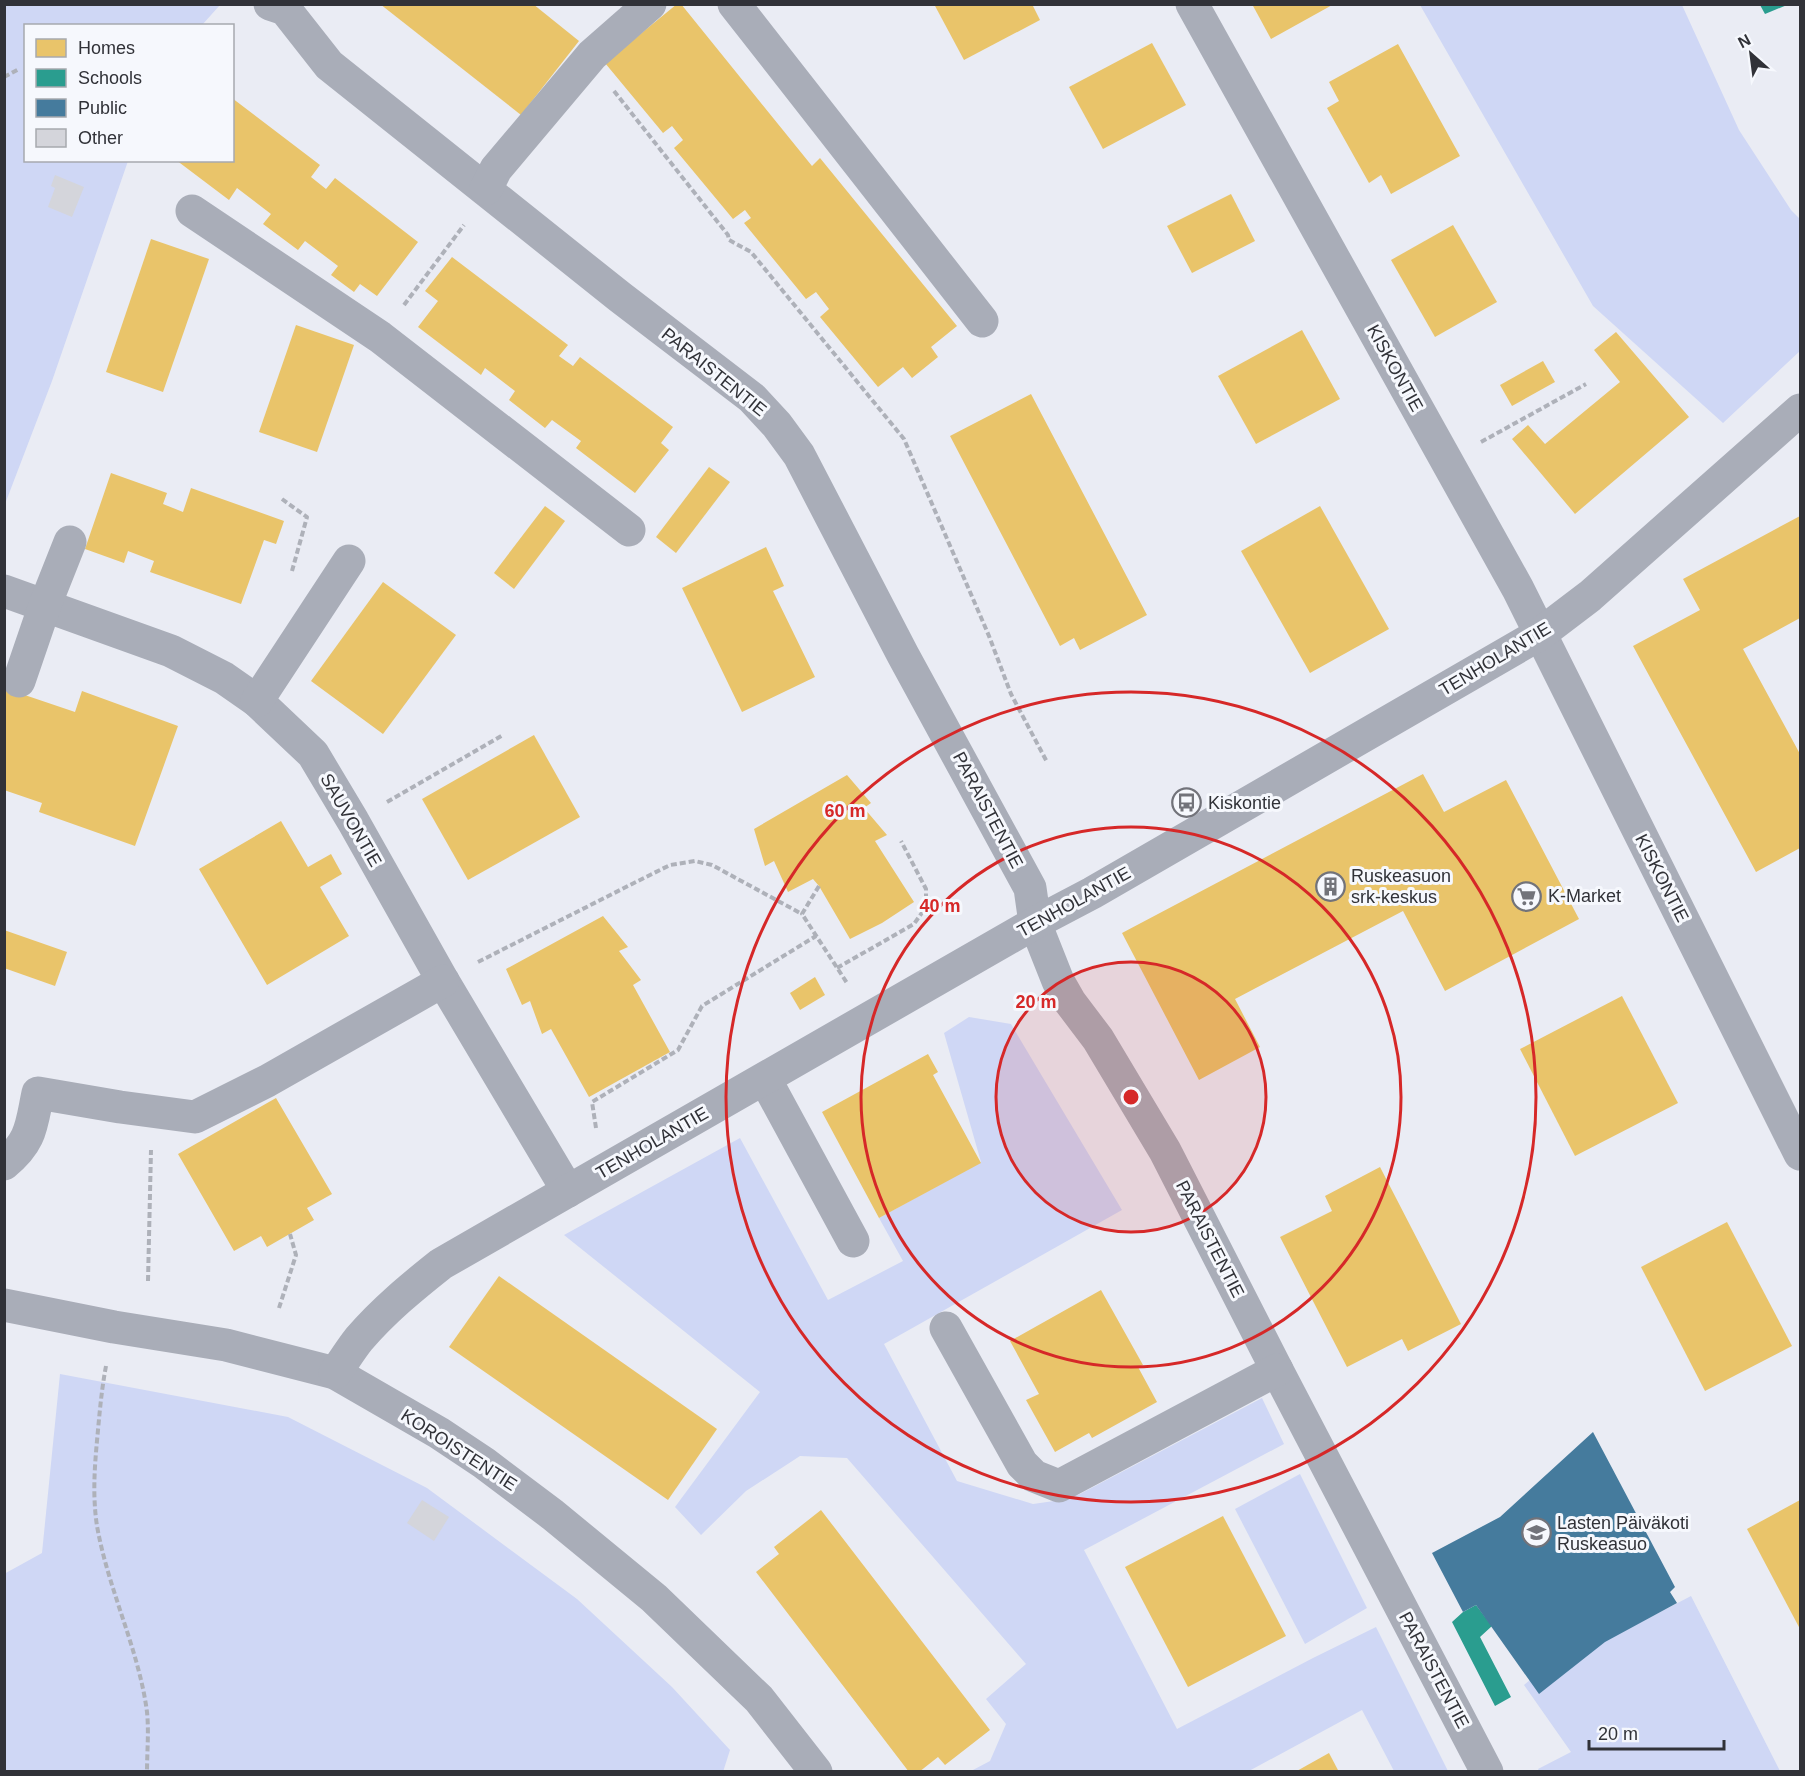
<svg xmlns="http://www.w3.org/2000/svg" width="1805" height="1776" font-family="Helvetica,sans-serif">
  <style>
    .green { fill: #cfd7f5 }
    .homes { fill: #e9c46a }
    .schools { fill: #2a9d8f }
    .public { fill: #457b9d }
    .building { fill: #d4d5db }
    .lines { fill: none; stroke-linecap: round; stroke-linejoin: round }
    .path { stroke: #aeb1b9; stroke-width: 4; stroke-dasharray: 6 3; stroke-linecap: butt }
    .minor { stroke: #a9adb8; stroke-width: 33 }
    .ring { fill: none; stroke: #d62828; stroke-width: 3 }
    .labels { text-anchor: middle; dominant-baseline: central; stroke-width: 6; stroke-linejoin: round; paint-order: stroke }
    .street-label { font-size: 18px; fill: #313238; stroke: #f6f8fd }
    .poi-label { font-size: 18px; fill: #313238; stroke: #f6f8fd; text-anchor: start }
    .centre { fill: #d62828; stroke: #f6f8fd; stroke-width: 3 }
    .ring-label { font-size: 18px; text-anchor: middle; font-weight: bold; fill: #d62828; stroke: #f6f8fd; stroke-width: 6; stroke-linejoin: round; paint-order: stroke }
  </style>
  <rect width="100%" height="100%" fill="#eaecf4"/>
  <g class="green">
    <polygon points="4,5 220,5 202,25 26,26 26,160 128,161 52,381 5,504"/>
    <polygon points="1420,5 1682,5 1739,130 1791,210 1800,219 1800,351 1723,423 1593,306"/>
    <polygon points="969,1017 1011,1024 1122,1210 884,1344 957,1481 1033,1504 1061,1500 1080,1494 1262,1398 1284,1444 1084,1550 1177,1729 1313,1658 1376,1627 1448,1771 1394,1771 1362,1710 1249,1771 971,1771 990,1761 1006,1724 986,1699 1026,1664 847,1458 800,1456 746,1491 701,1535 675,1507 760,1392 564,1235 740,1138 828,1300 903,1261 879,1218 981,1162 944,1033"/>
    <polygon points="60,1374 288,1417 427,1488 577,1599 672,1687 730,1750 723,1772 5,1771 4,1574 42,1553"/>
    <polygon points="1300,1474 1367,1608 1305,1644 1235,1509"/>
    <polygon points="1691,1596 1780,1771 1539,1771 1538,1769 1571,1752 1524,1685 1530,1680"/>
  </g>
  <g class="homes">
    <polygon points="380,4 533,4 579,41 521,115"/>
    <polygon points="677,4 681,4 812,166 820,158 957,326 931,347 938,357 912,378 903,367 878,387 820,317 829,309 816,292 806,299 744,223 751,218 745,210 733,219 674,148 683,140 672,126 663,133 605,63"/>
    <polygon points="934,4 1032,4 1040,20 964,60"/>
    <polygon points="1252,4 1334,4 1271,39"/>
    <polygon points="1152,43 1186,105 1103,149 1069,87"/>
    <polygon points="1398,44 1460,156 1391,194 1381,175 1369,183 1327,108 1339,101 1329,82"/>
    <polygon points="232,98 320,165 311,177 326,189 335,178 418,242 377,296 360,284 354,292 331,275 338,266 305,241 298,250 263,224 271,214 237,188 229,200 176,160 232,160"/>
    <polygon points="1231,194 1255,241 1192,273 1167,226"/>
    <polygon points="1453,225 1497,302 1435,337 1391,260"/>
    <polygon points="151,239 209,259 163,392 106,372"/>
    <polygon points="452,257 568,345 559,356 573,366 580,357 673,427 661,443 669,450 635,493 576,448 581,441 552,420 545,428 509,400 515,391 485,368 481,375 418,327 438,301 425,291"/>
    <polygon points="296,325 354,345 317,452 259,432"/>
    <polygon points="1302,330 1340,399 1256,444 1218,376"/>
    <polygon points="1616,332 1689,417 1575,514 1512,439 1528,425 1545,444 1620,382 1594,350"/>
    <polygon points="1543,361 1555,382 1512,406 1500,385"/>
    <polygon points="1031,394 1147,615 1080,650 1074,638 1060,646 950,436"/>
    <polygon points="709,467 730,482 676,553 656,537"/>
    <polygon points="111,473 167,493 163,504 183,512 191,488 284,521 276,544 264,540 241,604 150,572 154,561 128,551 124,563 85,549"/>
    <polygon points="545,506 565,521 514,589 494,573"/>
    <polygon points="1320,506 1389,629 1310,673 1241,551"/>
    <polygon points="1800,516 1800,618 1743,649 1800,754 1800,848 1756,872 1633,646 1700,610 1683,579"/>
    <polygon points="766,547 784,586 773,591 815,677 742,712 682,588"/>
    <polygon points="383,582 456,635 383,734 311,681"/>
    <polygon points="4,688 75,712 82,691 178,726 135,846 39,812 42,803 4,790"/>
    <polygon points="534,735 580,817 468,880 422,799"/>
    <polygon points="1423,774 1444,812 1506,780 1579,919 1445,991 1403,911 1235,999 1260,1047 1199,1080 1122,933"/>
    <polygon points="847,775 871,803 864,808 887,835 875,841 914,902 882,923 850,939 819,886 813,879 788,892 774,861 765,866 754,829"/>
    <polygon points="281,821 308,867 331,854 342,874 320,887 349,936 267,985 199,869"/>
    <polygon points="603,916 628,947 619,951 641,980 633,985 670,1052 589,1097 551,1029 542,1034 530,1001 522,1005 506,969"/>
    <polygon points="4,930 67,952 55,986 4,968"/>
    <polygon points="815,977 825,995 800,1010 790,993"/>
    <polygon points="1622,996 1678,1103 1575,1156 1520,1049"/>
    <polygon points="928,1054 938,1072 933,1075 981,1163 879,1218 822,1112"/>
    <polygon points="276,1098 332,1194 307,1208 314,1220 267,1247 261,1236 234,1251 178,1154"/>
    <polygon points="1380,1167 1461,1324 1408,1351 1402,1339 1347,1367 1280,1237 1332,1211 1325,1196"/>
    <polygon points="1727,1222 1792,1346 1705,1391 1641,1267"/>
    <polygon points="499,1276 717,1429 668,1500 449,1347"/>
    <polygon points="1101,1290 1143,1365 1138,1367 1157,1402 1092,1438 1089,1433 1055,1452 1026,1400 1039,1394 1010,1341"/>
    <polygon points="1800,1500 1800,1629 1747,1529"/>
    <polygon points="821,1510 990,1730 945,1765 938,1757 919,1772 909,1772 756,1572 779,1554 774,1547"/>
    <polygon points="1223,1516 1286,1636 1188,1687 1125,1567"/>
    <polygon points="1329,1753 1339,1772 1295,1772"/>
  </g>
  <g class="schools">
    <polygon points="1760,5 1787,5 1765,14"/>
    <polygon points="1476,1605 1492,1626 1480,1637 1511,1697 1495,1706 1452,1622 1463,1612"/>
  </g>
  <polygon class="public" points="1593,1432 1675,1587 1670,1592 1677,1603 1605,1642 1539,1694 1476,1605 1463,1612 1432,1553 1500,1517"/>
  <g class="building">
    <polygon points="55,175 84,187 72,217 48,207 55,188 51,186"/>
    <polygon points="422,1500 449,1517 434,1541 407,1523"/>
  </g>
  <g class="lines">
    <g class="path">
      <polyline points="4,77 19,69"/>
      <polyline points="614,91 728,235 729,240 751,252 904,439 989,636 1011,694 1047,762"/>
      <polyline points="404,305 464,225"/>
      <polyline points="1481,442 1586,384"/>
      <polyline points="282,499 307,517 292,571"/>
      <polyline points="387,802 503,735"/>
      <polyline points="819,886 802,914 847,983"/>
      <polyline points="478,962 630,885 670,865 695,861 712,865 802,914"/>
      <polyline points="837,968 914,924 926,907 926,889 901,841"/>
      <polyline points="596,1128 592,1102 678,1050 702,1006 816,936"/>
      <polyline points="148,1281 151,1150"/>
      <polyline points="279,1308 296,1255 290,1234"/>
      <path d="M106,1366C102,1387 100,1408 98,1430C95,1462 92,1493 97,1526C108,1589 139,1650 147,1712C149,1732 147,1752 147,1772"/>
    </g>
    <g class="minor">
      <polyline points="270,4 285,9 329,65 620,297 752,398 777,425 799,455 903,655 1030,888 1035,923 1058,981 1070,1002 1098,1039 1165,1151 1277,1370 1487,1772"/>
      <polyline points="734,4 982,321"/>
      <polyline points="1192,4 1518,589 1800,1154"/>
      <polyline points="486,189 496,169 592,55 650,4"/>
      <polyline points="192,211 380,337 629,530"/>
      <polyline points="4,591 171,651 224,678 257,701 313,754 353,821 443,981 568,1191"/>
      <polyline points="19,681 45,605 70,542"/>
      <polyline points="257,701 349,561"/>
      <polyline points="765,1079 853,1241"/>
      <path d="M4,1164C32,1141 31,1126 38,1093L120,1107L195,1117L267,1081L443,981"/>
      <polyline points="4,1305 114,1327 226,1345 335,1373 439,1433 484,1463 553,1515 654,1598 759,1699 816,1772"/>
      <polyline points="946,1328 1022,1464 1034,1476 1059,1486 1277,1370"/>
      <path d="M335,1373C343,1362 351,1349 359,1339C384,1310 412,1287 441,1264L1035,923L1092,893L1540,634L1590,596L1800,410"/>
    </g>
  </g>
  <circle cx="1131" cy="1097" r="135" fill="#d62828" fill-opacity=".12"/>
  <g class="ring">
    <circle cx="1131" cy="1097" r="135"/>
    <circle cx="1131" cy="1097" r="270"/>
    <circle cx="1131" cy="1097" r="405"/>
  </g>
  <defs>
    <symbol id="bus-ring" viewBox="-11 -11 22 22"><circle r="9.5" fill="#f6f8fd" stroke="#72737a" stroke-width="1.5"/><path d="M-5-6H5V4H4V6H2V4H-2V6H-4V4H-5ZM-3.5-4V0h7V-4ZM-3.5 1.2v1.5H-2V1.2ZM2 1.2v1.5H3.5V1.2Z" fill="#72737a"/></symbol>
    <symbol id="building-ring" viewBox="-11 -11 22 22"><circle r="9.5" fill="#f6f8fd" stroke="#72737a" stroke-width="1.5"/><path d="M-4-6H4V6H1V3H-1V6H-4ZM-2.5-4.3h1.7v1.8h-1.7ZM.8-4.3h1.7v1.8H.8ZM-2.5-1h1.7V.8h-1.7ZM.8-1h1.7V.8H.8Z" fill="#72737a"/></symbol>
    <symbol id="supermarket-ring" viewBox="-11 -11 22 22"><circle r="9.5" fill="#f6f8fd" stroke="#72737a" stroke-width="1.5"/><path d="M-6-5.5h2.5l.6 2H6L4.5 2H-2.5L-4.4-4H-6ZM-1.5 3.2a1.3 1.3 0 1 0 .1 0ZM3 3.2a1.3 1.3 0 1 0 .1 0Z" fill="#72737a"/></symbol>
    <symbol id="school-ring" viewBox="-11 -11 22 22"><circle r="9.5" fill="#f6f8fd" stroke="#72737a" stroke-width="1.5"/><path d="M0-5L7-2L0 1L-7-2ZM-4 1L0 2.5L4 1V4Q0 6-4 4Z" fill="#72737a"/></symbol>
  </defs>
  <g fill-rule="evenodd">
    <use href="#bus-ring" x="1170" y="786" width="33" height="33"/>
    <use href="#building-ring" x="1314" y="870" width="33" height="33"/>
    <use href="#supermarket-ring" x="1510" y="880" width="33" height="33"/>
    <use href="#school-ring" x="1520" y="1516" width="33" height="33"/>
  </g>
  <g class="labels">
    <g class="street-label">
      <text transform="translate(1395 368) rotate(61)">KISKONTIE</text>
      <text transform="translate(714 372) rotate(39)">PARAISTENTIE</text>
      <text transform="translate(1495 659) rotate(-31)">TENHOLANTIE</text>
      <text transform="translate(988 810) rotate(62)">PARAISTENTIE</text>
      <text transform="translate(351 820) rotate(60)">SAUVONTIE</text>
      <text transform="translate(1662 878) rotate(63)">KISKONTIE</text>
      <text transform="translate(1074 902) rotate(-29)">TENHOLANTIE</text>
      <text transform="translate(652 1143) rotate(-30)">TENHOLANTIE</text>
      <text transform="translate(1210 1239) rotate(63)">PARAISTENTIE</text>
      <text transform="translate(459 1450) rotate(33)">KOROISTENTIE</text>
      <text transform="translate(1434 1670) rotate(62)">PARAISTENTIE</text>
    </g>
    <g class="poi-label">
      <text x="1208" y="803">Kiskontie</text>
      <text x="1351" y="876">Ruskeasuon<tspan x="1351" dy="21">srk-keskus</tspan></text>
      <text x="1548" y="896">K-Market</text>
      <text x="1557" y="1523">Lasten Päiväkoti<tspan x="1557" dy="21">Ruskeasuo</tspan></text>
    </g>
  </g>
  <circle cx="1131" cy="1097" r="9" class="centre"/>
  <g class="ring-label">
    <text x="845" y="817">60 m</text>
    <text x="940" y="912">40 m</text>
    <text x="1036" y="1008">20 m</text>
  </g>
  <rect width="1805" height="1776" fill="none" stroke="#313238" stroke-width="12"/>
  <rect x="24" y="24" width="210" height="138" fill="#f6f8fd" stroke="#a7a9ae" stroke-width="1.5"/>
  <rect x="36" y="39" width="30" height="18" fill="#e9c46a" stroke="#a7a9ae" stroke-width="1.5"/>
  <text x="78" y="54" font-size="18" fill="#313238">Homes</text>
  <rect x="36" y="69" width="30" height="18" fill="#2a9d8f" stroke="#a7a9ae" stroke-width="1.5"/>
  <text x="78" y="84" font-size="18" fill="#313238">Schools</text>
  <rect x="36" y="99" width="30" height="18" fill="#457b9d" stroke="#a7a9ae" stroke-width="1.5"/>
  <text x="78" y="114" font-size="18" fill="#313238">Public</text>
  <rect x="36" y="129" width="30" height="18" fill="#d4d5db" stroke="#a7a9ae" stroke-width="1.5"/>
  <text x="78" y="144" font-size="18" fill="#313238">Other</text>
  <g transform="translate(1751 54) rotate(332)" stroke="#f6f8fd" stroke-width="4.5" paint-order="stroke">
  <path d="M0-4.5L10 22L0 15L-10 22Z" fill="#313238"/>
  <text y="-9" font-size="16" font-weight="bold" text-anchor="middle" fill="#313238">N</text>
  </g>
  <path d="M1589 1740v9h135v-9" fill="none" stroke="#313238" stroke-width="3"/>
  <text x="1598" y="1740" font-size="18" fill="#313238" stroke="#f6f8fd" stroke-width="4.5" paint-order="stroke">20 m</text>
</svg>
